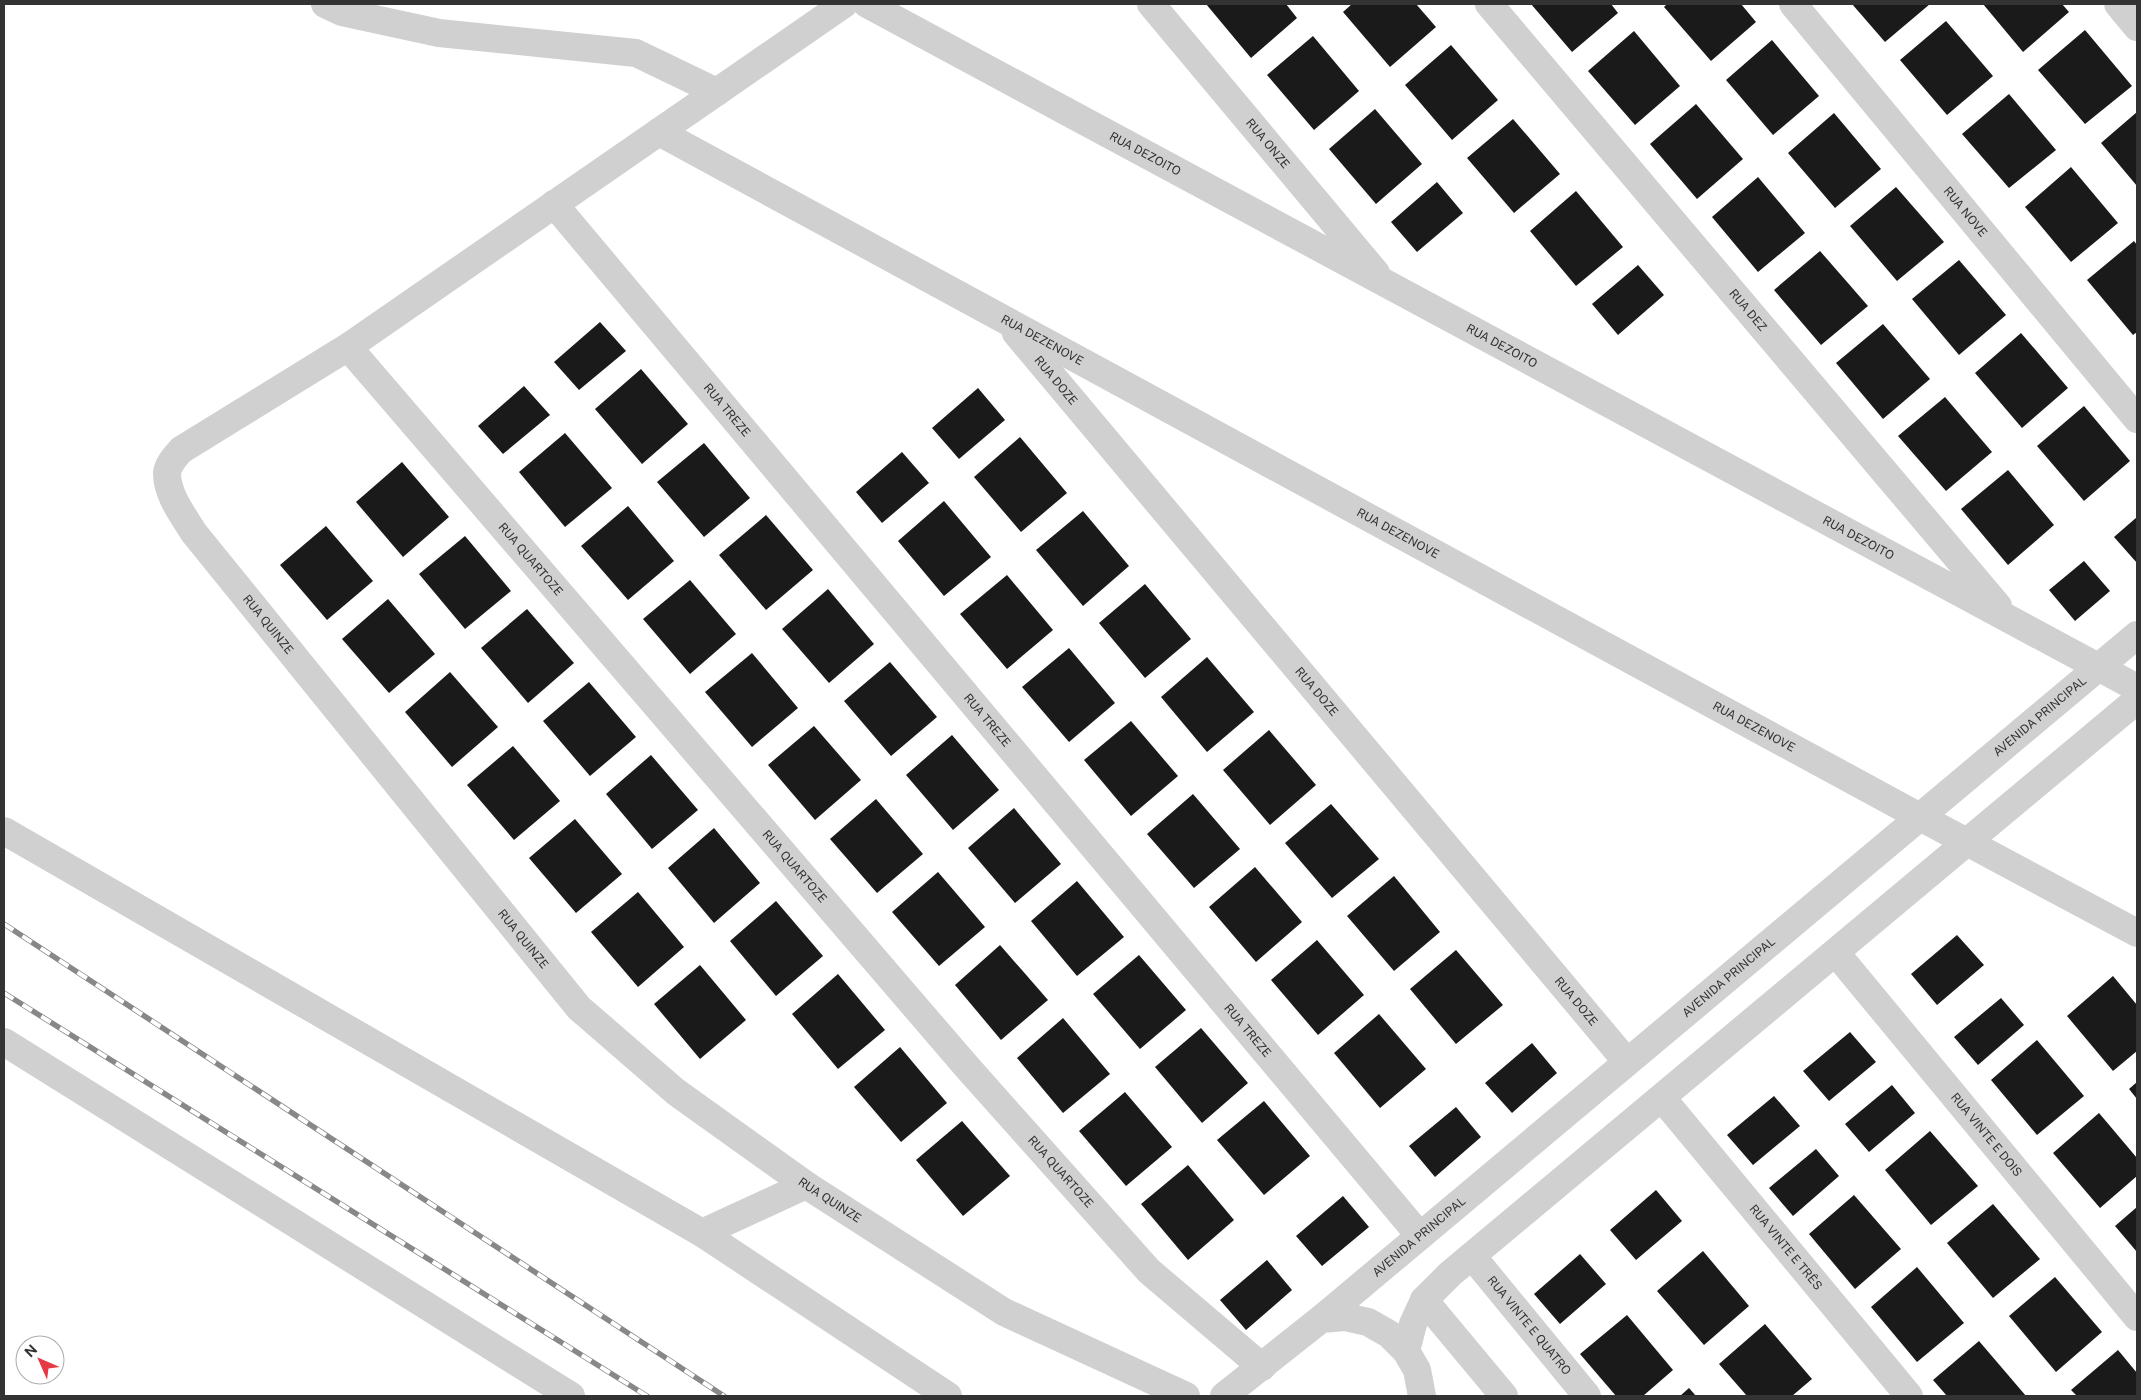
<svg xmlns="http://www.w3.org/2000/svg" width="2141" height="1400" font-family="'Public Sans',sans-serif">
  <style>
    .building { fill: #1a1a1a }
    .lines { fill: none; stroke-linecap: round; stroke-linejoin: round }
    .minor { stroke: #d0d0d0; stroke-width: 28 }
    .rail-casing { stroke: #888; stroke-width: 5.5 }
    .rail { stroke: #fff; stroke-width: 4; stroke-dasharray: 11; stroke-linecap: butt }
    .labels { text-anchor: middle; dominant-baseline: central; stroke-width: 5; stroke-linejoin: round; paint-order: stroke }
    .street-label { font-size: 12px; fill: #333; stroke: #fff }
  </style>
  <rect width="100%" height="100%" fill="#fff"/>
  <g class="building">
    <polygon points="1206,4 1286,4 1297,18 1251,58"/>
    <polygon points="1352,4 1416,4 1436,27 1390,67 1343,12"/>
    <polygon points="1531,4 1611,4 1618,13 1572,52"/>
    <polygon points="1667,4 1741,4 1756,22 1711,61 1664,7"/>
    <polygon points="1852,4 1930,4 1885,42"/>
    <polygon points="1983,4 2062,4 2069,12 2023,52"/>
    <polygon points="1946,21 1993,76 1947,115 1900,60"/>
    <polygon points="2085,30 2132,86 2085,124 2038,70"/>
    <polygon points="1634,31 1680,86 1635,125 1588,71"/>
    <polygon points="1313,36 1359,91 1314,130 1267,75"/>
    <polygon points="1772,40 1819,96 1773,135 1726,80"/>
    <polygon points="1451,45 1498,100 1452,140 1405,85"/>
    <polygon points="2009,94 2056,150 2009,188 1962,134"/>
    <polygon points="1696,104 1743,159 1697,199 1650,144"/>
    <polygon points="1375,109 1422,164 1376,204 1329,149"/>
    <polygon points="2137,112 2137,186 2101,143"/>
    <polygon points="1834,113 1881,169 1835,208 1788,153"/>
    <polygon points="1513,119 1560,174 1514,213 1467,158"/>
    <polygon points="2071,167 2118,223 2071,262 2025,207"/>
    <polygon points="1758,177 1805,233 1758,272 1712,217"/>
    <polygon points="1437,182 1463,213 1417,252 1391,222"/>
    <polygon points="1896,187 1944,242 1897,281 1850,226"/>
    <polygon points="1576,191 1623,247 1576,286 1530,231"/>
    <polygon points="2134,241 2137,245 2137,332 2133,335 2087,280"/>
    <polygon points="1820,251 1868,306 1821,345 1774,290"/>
    <polygon points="1959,260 2006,315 1959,355 1912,299"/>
    <polygon points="1638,265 1664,295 1618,335 1592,304"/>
    <polygon points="600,322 626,351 579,390 554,362"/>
    <polygon points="1883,324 1930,379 1883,419 1836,363"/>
    <polygon points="2021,333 2068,388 2022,428 1975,373"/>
    <polygon points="641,369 688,424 642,464 595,409"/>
    <polygon points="524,386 550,415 503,454 478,426"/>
    <polygon points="978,388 1005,420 959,459 932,428"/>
    <polygon points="1945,397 1992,452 1946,491 1898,436"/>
    <polygon points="2084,406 2130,461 2084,501 2037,446"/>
    <polygon points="565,433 612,488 565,527 519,472"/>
    <polygon points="1020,437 1067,493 1021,532 974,477"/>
    <polygon points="704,443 750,498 704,537 657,482"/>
    <polygon points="902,452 929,483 882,523 856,492"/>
    <polygon points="402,462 449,517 403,557 356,502"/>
    <polygon points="2008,470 2054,525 2008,565 1961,509"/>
    <polygon points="944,501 991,557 944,596 898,541"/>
    <polygon points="628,506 674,561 628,600 581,546"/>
    <polygon points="1083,511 1129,566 1083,606 1036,550"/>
    <polygon points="766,515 813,570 766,610 719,555"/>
    <polygon points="2137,517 2137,563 2114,537"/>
    <polygon points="326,526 373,581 327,620 280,565"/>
    <polygon points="465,536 511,591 465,629 419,574"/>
    <polygon points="2084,561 2110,591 2075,621 2049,590"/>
    <polygon points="1007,575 1053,630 1007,669 960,614"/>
    <polygon points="690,580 736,634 690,674 643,619"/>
    <polygon points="1145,584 1191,639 1145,678 1099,623"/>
    <polygon points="828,589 874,644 829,683 782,629"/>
    <polygon points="388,599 435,654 389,693 342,639"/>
    <polygon points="527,609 574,663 528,703 481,648"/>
    <polygon points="1069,648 1115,703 1069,742 1022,687"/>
    <polygon points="752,653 798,708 752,747 705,692"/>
    <polygon points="1207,657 1254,712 1207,752 1161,697"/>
    <polygon points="890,662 937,717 891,756 844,701"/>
    <polygon points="450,672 498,727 452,767 405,712"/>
    <polygon points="589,682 636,737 590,776 543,721"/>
    <polygon points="1131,721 1178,776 1131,816 1084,760"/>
    <polygon points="814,726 861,780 815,820 768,765"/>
    <polygon points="1269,730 1316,785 1270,825 1223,770"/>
    <polygon points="952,735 999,790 953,830 906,775"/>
    <polygon points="513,746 560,801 514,840 467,785"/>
    <polygon points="651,755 698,810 652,849 606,794"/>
    <polygon points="1193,794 1240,849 1194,888 1147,834"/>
    <polygon points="876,799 923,854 877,893 830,839"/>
    <polygon points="1331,804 1379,859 1332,898 1285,843"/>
    <polygon points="1014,808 1061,864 1015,903 968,848"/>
    <polygon points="575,819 622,874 576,913 529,858"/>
    <polygon points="714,828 760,883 714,923 668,868"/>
    <polygon points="1255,867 1302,922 1256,962 1209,907"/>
    <polygon points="938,872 985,927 939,966 892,912"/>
    <polygon points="1394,876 1440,932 1394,971 1347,916"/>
    <polygon points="1077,881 1124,937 1077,976 1031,921"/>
    <polygon points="638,892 684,947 638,987 591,932"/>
    <polygon points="776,901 823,956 776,996 730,941"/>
    <polygon points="1957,935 1984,965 1937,1005 1911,974"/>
    <polygon points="1317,940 1364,995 1318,1035 1271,980"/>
    <polygon points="1000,945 1048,1000 1001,1040 955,985"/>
    <polygon points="1456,950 1503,1005 1456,1044 1410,989"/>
    <polygon points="1139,955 1186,1010 1140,1049 1093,994"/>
    <polygon points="700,965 746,1020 700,1059 654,1004"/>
    <polygon points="838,974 885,1030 838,1069 792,1014"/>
    <polygon points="2113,976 2137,1005 2137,1051 2113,1071 2067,1016"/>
    <polygon points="2001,998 2024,1025 1978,1065 1954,1037"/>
    <polygon points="1379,1014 1426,1069 1380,1108 1334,1053"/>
    <polygon points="1063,1018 1110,1074 1063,1113 1017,1058"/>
    <polygon points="1201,1028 1248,1083 1202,1123 1155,1067"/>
    <polygon points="1850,1032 1876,1062 1829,1101 1803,1071"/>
    <polygon points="2037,1040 2084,1096 2037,1135 1991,1080"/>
    <polygon points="1532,1043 1557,1073 1512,1113 1485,1083"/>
    <polygon points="900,1047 947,1103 901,1142 854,1087"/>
    <polygon points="2137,1082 2137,1099 2129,1089"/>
    <polygon points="1892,1085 1915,1113 1869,1152 1845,1124"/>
    <polygon points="1125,1092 1172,1147 1126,1186 1079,1131"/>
    <polygon points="1774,1096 1800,1126 1753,1165 1727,1135"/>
    <polygon points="1264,1101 1310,1156 1264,1195 1217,1140"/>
    <polygon points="1456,1107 1481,1137 1435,1177 1409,1146"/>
    <polygon points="2099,1113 2137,1158 2137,1176 2100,1208 2053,1153"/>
    <polygon points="962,1121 1010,1176 963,1216 916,1160"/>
    <polygon points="1930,1131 1978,1186 1931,1225 1885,1170"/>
    <polygon points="1816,1149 1839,1176 1793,1216 1769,1188"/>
    <polygon points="1188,1165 1234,1220 1188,1260 1141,1204"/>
    <polygon points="1656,1190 1682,1221 1636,1260 1610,1230"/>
    <polygon points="1854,1195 1901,1249 1855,1289 1809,1234"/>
    <polygon points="1343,1196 1369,1227 1322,1266 1296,1236"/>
    <polygon points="1993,1204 2040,1259 1993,1298 1947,1243"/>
    <polygon points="2137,1207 2137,1252 2115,1226"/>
    <polygon points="1703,1251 1749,1306 1704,1345 1657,1291"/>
    <polygon points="1580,1254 1606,1284 1560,1324 1534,1294"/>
    <polygon points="1267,1260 1292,1290 1246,1330 1220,1300"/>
    <polygon points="1917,1267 1964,1323 1917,1362 1871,1307"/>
    <polygon points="2055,1277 2102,1332 2056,1372 2009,1316"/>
    <polygon points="1627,1315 1673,1370 1643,1396 1616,1396 1580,1354"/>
    <polygon points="1765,1324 1812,1379 1792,1396 1747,1396 1719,1364"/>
    <polygon points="1979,1341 2026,1396 1947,1396 1933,1380"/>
    <polygon points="2118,1350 2137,1373 2137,1396 2077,1396 2071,1390"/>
    <polygon points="1689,1388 1696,1396 1680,1396"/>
  </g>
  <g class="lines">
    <g class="minor">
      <polyline points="325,4 342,12 439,33 636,53 717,92"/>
      <path id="s1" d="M844,4L348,347L181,450C175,457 168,464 167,473C167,495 183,515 194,533L579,1008L676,1092L806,1185L1004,1312L1186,1396"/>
      <path id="s2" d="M867,4L2137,688"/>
      <path id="s3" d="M1151,4L1376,273"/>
      <path id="s4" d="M1489,4L1998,606"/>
      <path id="s5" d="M1793,4L2137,419"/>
      <polyline points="2118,4 2137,27"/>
      <path id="s6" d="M659,132L1920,817L2137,933"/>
      <path id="s7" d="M554,204L1420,1236"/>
      <path id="s8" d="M1016,333L1627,1062"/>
      <path id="s9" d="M348,347L967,1067L1149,1271L1262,1367"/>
      <polyline points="4,831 702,1233 948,1396"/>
      <path id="s10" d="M1836,953L2137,1317"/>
      <polyline points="4,1042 571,1396"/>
      <path id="s11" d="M1662,1098L1909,1396"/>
      <polyline points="702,1233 806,1185"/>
      <path id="s12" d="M1472,1256L1587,1396"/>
      <polyline points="1424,1300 1504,1396"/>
      <path id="s13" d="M1321,1319L2137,635"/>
      <polyline points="1406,1351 1413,1324 1424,1300 1450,1274 2137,700"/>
      <polyline points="1224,1396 1321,1319 1345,1317 1368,1322 1389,1334 1406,1351 1417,1370 1422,1396"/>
    </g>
    <defs>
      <g id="rail">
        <polyline points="4,924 724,1396"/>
        <polyline points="4,993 647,1396"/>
      </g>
    </defs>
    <use href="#rail" class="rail-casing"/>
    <use href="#rail" class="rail"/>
  </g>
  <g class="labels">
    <g class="street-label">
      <text stroke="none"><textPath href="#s3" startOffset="182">RUA ONZE</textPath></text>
      <text stroke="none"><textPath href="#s2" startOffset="316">RUA DEZOITO</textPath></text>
      <text stroke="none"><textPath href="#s5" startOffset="270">RUA NOVE</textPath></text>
      <text stroke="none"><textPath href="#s4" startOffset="401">RUA DEZ</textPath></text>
      <text stroke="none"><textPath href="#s6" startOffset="436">RUA DEZENOVE</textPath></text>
      <text stroke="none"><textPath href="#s2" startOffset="721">RUA DEZOITO</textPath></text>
      <text stroke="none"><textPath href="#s8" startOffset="62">RUA DOZE</textPath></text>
      <text stroke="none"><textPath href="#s7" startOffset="269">RUA TREZE</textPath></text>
      <text stroke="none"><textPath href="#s6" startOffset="841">RUA DEZENOVE</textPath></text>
      <text stroke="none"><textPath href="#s2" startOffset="1126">RUA DEZOITO</textPath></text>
      <text stroke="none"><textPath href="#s9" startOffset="280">RUA QUARTOZE</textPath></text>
      <text stroke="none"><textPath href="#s1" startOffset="1011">RUA QUINZE</textPath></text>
      <text stroke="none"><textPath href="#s8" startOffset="468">RUA DOZE</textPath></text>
      <text stroke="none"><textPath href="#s13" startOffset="938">AVENIDA PRINCIPAL</textPath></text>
      <text stroke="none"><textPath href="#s7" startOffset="674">RUA TREZE</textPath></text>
      <text stroke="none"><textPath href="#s6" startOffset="1246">RUA DEZENOVE</textPath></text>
      <text stroke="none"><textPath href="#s9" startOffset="685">RUA QUARTOZE</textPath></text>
      <text stroke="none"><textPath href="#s1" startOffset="1416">RUA QUINZE</textPath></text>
      <text stroke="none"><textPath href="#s13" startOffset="532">AVENIDA PRINCIPAL</textPath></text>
      <text stroke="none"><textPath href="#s8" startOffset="872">RUA DOZE</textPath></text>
      <text stroke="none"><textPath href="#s7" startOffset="1079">RUA TREZE</textPath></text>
      <text stroke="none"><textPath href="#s10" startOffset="236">RUA VINTE E DOIS</textPath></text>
      <text stroke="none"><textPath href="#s9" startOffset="1090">RUA QUARTOZE</textPath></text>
      <text stroke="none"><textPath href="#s1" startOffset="1821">RUA QUINZE</textPath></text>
      <text stroke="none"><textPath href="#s13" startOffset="128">AVENIDA PRINCIPAL</textPath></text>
      <text stroke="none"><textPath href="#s11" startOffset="194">RUA VINTE E TRÊS</textPath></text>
      <text stroke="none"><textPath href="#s12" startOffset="90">RUA VINTE E QUATRO</textPath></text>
    </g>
  </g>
  <rect width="2141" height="1400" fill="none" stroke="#333333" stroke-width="10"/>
  <g transform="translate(40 1360) rotate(315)"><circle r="24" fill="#ffffff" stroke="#adadad"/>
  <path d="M0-4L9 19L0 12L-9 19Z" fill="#e63946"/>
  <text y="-8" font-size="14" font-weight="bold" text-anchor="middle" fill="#333333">N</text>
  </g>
</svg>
